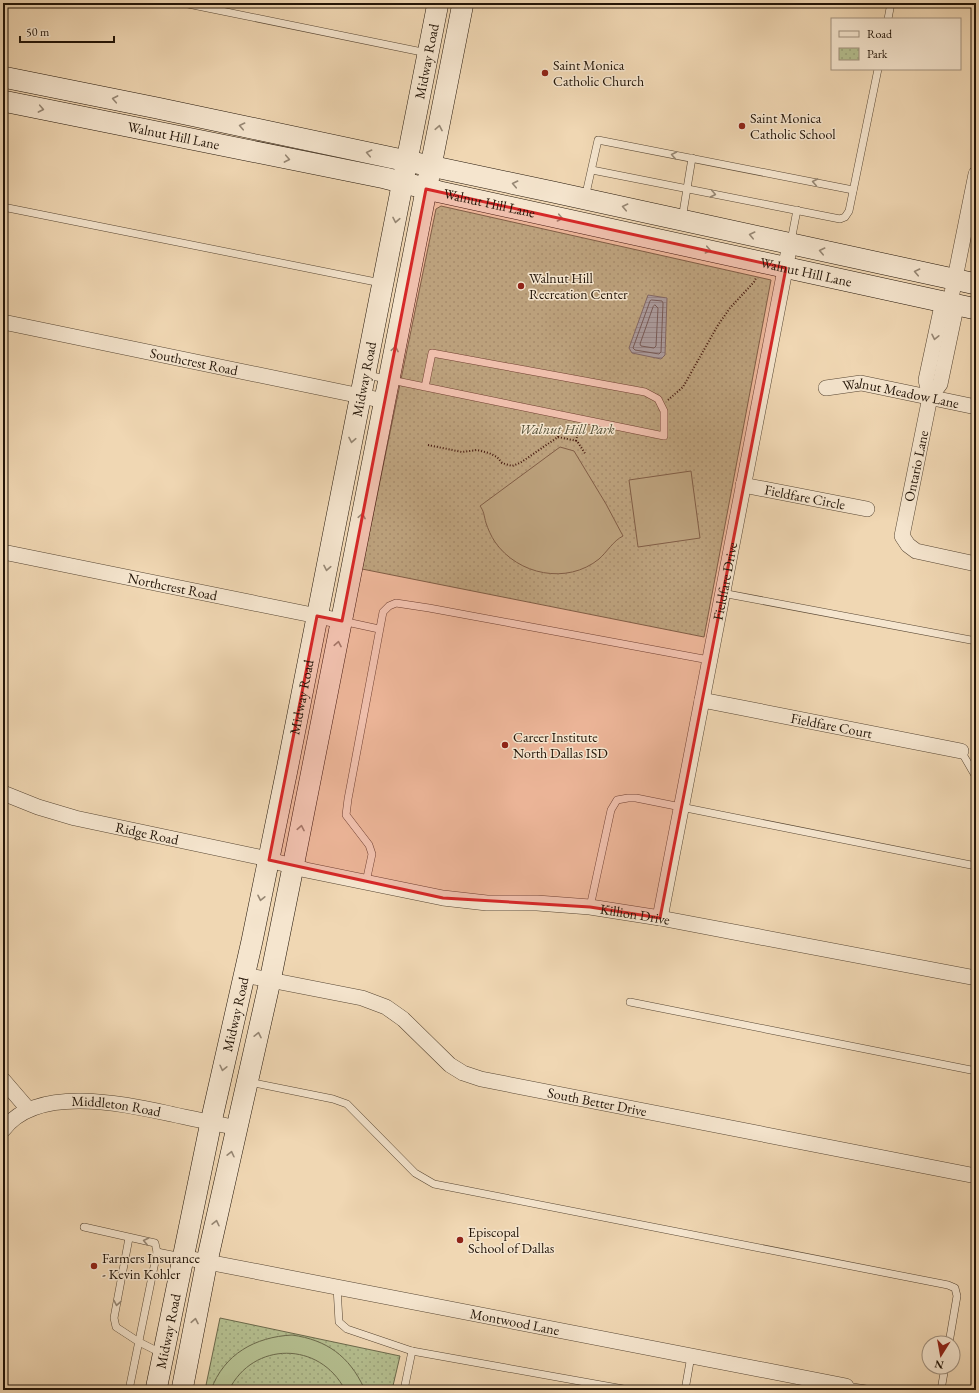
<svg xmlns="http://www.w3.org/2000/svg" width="979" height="1393" font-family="'EB Garamond',serif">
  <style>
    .park { fill: url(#park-dots); stroke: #6c6a4c }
    .pitch { fill: #b5bf90; stroke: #6c6a4c }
    .water { fill: url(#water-rules); stroke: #6d7671 }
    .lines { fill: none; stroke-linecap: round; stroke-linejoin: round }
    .shore { stroke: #606660; stroke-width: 1 }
    .lane-casing { stroke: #564532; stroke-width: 8 }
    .street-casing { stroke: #564532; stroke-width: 16 }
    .secondary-casing { stroke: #221407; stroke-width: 22 }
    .path { stroke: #221407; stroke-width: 2; stroke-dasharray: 1 2; stroke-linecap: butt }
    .lane { stroke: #f5e5ce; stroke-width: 7 }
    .street { stroke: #f5e5ce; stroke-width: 15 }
    .secondary { stroke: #f5e5ce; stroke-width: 21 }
    .oneway { stroke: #968774 }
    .marked { fill: #d62828; fill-opacity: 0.2; stroke: #d62828; stroke-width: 3; stroke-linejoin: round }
    .poi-dot { fill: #8f2418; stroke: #f5e5ce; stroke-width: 1.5 }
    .labels { text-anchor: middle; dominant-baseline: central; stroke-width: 3; stroke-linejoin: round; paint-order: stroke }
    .street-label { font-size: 14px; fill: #221407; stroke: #f5e5ce }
    .poi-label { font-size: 14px; fill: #221407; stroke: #f5e5ce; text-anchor: start }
    .park-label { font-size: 14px; font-style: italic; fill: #555037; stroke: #f5e5ce }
  </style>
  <defs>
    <pattern id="park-dots" width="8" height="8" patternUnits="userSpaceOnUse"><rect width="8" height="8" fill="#b5bf90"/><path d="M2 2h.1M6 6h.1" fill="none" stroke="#9ba37b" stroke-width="1.8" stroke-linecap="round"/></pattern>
    <pattern id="water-rules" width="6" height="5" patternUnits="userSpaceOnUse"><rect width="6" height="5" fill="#9fb7b8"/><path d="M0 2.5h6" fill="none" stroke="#899c9d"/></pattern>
  </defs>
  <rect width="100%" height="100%" fill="#f0d7b3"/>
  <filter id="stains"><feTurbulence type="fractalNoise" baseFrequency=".005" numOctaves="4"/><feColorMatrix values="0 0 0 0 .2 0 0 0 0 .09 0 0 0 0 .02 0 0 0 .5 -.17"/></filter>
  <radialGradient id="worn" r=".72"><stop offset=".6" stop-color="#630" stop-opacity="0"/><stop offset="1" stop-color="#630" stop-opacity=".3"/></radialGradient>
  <g class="park">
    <polygon points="441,206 771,280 704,637 362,569 436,209"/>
    <polygon points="220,1318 400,1356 392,1390 205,1390"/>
  </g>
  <g class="pitch">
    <path d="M560,447L574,451L606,504L623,536C613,541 607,552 599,559C567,585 518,575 495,542C491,536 488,529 486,523C484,516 484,511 480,506Z"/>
    <polygon points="691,471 700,538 638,547 629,480"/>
    <path d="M292,1335C327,1340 349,1356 364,1388L374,1390H345C320,1341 253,1341 229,1390H211C224,1354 255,1337 292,1335Z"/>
  </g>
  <polygon class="water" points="648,295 667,298 665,355 661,359 632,353 629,348"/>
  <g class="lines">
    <g class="shore">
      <polygon points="652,300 662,301 663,303 661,352 659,354 635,350 633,348 650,301"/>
      <polygon points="655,305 658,308 656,346 654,348 641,346 640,344 653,307"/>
    </g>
    <defs>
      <g id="lane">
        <polyline points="183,3 427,53"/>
        <polyline points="888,19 891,3"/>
        <polyline points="592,170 840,219 845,217 849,211 878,69"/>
        <polyline points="585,198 598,140 853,190"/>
        <polyline points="3,207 381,283"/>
        <polyline points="682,219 692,158"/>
        <polyline points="791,241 797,210"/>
        <polyline points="367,375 664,436 664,411 658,399 645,392 432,353 425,387"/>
        <polyline points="722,593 976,641"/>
        <polyline points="342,621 379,629"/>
        <polyline points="961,751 976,777"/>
        <polyline points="366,882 372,854 369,845 346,815 348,799 383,612 389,606 396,603 429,608 709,660"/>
        <polyline points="590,907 611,810 617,800 628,798 636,798 976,866"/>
        <polyline points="630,1002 976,1071"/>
        <polyline points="249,1082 333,1099 347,1104 415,1173 434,1184 948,1285 955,1288 957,1296 949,1343"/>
        <polyline points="84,1227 155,1243 157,1252 129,1390"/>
        <polyline points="129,1238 114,1318 116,1327 139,1342 161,1353"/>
        <polyline points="157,1252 182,1257"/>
        <polyline points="337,1287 339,1322 347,1329 412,1351 629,1390"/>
        <polyline points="846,1386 873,1390"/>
        <polyline points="48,1389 51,1390"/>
        <polyline points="404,1390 412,1351"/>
        <polyline points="685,1390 691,1356"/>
        <polyline points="941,1390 945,1367"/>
      </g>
      <g id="street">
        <polyline points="950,303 941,310 926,380 930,397 902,536 908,545 916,551 976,564"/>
        <path id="s1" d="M3,322L385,401"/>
        <path id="s2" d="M826,388L861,383L976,407"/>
        <polyline points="930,397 940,384 954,317 955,312 950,303 976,174"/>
        <path id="s3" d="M743,485L867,509"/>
        <path id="s4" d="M3,552L342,621"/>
        <path id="s5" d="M702,700L961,751"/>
        <path id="s6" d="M3,793L38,807L75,818L259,857L306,870L443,898L487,903H537L590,907L660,918L976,978"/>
        <path id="s7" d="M660,918L790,244"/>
        <path id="s8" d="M244,975L362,998L386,1007L403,1019L450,1065L463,1073L481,1079L976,1176"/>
        <polyline points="3,1080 28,1109"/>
        <path id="s9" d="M3,1130C37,1084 124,1104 171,1114C193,1119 215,1123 237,1128"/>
        <path id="s10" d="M182,1257L846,1386"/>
      </g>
      <g id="secondary">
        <polyline points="3,77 157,108 553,192 976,284"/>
        <path id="s11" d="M3,101L385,178L440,192L976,309"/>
        <path id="s12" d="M156,1390L211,1122L252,941L287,770L438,3"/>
        <polyline points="182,1390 207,1261 270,981 293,867 463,3"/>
      </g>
    </defs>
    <use href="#lane" class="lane-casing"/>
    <use href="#street" class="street-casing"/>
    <use href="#secondary" class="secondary-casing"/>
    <g class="path">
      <polyline points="668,400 683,387 718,325 730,308 754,282 756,278"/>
      <polyline points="558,437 561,425"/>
      <polyline points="576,441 579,428"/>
      <polyline points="428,445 462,452 477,450 489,453 497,457 502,463 512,466 520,463 558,437 577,441 586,455"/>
    </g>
    <use href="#lane" class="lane"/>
    <use href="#street" class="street"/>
    <use href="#secondary" class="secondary"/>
  </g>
  <defs><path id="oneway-chevron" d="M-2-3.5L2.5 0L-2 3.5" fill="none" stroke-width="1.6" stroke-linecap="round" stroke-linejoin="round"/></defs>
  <g class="oneway">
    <use href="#oneway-chevron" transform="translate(115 99) rotate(-169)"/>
    <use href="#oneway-chevron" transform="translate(41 109) rotate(11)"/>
    <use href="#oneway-chevron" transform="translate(242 126) rotate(-168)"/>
    <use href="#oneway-chevron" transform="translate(439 128) rotate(-79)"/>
    <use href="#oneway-chevron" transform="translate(369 153) rotate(-168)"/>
    <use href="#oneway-chevron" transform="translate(674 155) rotate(-169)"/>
    <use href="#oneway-chevron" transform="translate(287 159) rotate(11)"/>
    <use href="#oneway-chevron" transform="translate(815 182) rotate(-169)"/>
    <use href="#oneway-chevron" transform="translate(515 184) rotate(-168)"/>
    <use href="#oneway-chevron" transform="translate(713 194) rotate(11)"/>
    <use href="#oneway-chevron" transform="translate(625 207) rotate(-168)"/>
    <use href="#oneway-chevron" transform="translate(560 218) rotate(12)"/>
    <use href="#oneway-chevron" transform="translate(396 220) rotate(101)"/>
    <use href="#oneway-chevron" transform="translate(752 235) rotate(-167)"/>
    <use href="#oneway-chevron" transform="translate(708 250) rotate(12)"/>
    <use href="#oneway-chevron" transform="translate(822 251) rotate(-167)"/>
    <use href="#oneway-chevron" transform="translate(917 272) rotate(-168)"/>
    <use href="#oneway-chevron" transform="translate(935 337) rotate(102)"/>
    <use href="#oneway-chevron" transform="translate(395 349) rotate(-79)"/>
    <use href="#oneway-chevron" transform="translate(352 440) rotate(101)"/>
    <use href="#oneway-chevron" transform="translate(362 516) rotate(-79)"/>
    <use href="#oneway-chevron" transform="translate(327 568) rotate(101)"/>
    <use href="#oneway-chevron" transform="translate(338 644) rotate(-79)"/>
    <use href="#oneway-chevron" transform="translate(301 828) rotate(-79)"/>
    <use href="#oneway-chevron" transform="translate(261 898) rotate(102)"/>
    <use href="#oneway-chevron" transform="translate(258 1035) rotate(-78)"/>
    <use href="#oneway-chevron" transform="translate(223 1068) rotate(103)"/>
    <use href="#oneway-chevron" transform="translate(231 1154) rotate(-77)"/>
    <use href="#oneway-chevron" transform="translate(216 1223) rotate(-77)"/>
    <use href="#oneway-chevron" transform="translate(146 1241) rotate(-167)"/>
    <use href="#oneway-chevron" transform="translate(117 1303) rotate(100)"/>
    <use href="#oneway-chevron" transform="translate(195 1321) rotate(-79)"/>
  </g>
  <path class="marked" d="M426,189L786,268L660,918L590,907L443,898L269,860L317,616L342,621Z"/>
  <g class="poi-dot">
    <circle cx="545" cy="73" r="4"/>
    <circle cx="742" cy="126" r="4"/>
    <circle cx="521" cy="286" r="4"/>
    <circle cx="505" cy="745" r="4"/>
    <circle cx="460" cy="1240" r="4"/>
    <circle cx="94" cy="1266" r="4"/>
  </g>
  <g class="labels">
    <g class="street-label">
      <text stroke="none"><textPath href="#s12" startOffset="1356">Midway Road</textPath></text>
      <text stroke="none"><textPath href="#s11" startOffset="174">Walnut Hill Lane</textPath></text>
      <text stroke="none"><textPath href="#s11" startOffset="497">Walnut Hill Lane</textPath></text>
      <text stroke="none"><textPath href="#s11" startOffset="821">Walnut Hill Lane</textPath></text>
      <text stroke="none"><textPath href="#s1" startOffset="195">Southcrest Road</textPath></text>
      <text stroke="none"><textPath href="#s12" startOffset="1032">Midway Road</textPath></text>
      <text stroke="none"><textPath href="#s2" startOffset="76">Walnut Meadow Lane</textPath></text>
      <text transform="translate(916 466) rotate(-78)">Ontario Lane</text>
      <text stroke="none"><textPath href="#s3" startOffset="63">Fieldfare Circle</textPath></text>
      <text stroke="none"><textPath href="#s7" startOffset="343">Fieldfare Drive</textPath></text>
      <text stroke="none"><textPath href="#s4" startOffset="173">Northcrest Road</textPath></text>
      <text stroke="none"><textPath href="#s12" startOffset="708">Midway Road</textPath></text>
      <text stroke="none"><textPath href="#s5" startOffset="132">Fieldfare Court</textPath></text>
      <text stroke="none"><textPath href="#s6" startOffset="150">Ridge Road</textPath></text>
      <text stroke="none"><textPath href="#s6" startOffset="646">Killion Drive</textPath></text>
      <text stroke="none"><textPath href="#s12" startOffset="384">Midway Road</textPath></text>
      <text stroke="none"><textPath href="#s8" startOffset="385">South Better Drive</textPath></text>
      <text stroke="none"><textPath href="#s9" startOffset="122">Middleton Road</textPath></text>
      <text stroke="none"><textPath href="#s10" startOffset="339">Montwood Lane</textPath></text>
      <text stroke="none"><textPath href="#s12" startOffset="60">Midway Road</textPath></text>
    </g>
    <g class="poi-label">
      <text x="553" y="65">Saint Monica<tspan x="553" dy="16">Catholic Church</tspan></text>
      <text x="750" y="118">Saint Monica<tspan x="750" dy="16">Catholic School</tspan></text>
      <text x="529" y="278">Walnut Hill<tspan x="529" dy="16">Recreation Center</tspan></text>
      <text x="513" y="737">Career Institute<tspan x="513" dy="16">North Dallas ISD</tspan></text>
      <text x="468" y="1232">Episcopal<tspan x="468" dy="16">School of Dallas</tspan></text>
      <text x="102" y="1258">Farmers Insurance<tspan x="102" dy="16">- Kevin Kohler</tspan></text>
    </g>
    <g class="park-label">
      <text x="567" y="429">Walnut Hill Park</text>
    </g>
  </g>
  <rect width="979" height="1393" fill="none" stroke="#f0d7b3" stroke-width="16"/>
  <rect x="4" y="4" width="971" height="1385" fill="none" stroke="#221407" stroke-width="2"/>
  <rect x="8" y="8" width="963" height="1377" fill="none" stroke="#221407"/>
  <rect x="831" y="18" width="130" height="52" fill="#f5e5ce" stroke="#a1917e"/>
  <rect x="839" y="31" width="20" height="6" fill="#f5e5ce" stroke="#a1917e"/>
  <text x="867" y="38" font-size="12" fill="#221407">Road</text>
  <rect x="839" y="48" width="20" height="12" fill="url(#park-dots)" stroke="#a1917e"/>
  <text x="867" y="58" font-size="12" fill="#221407">Park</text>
  <g transform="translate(941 1355) rotate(191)"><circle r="19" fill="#f5e5ce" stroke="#a1917e"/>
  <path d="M0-3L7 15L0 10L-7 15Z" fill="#8f2418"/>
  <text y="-6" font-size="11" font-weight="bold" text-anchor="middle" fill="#221407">N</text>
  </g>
  <path d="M20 36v6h94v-6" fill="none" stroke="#221407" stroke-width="2"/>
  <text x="26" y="36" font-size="12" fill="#221407" stroke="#f5e5ce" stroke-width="3" paint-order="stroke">50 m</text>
  <rect width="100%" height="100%" filter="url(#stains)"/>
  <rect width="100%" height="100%" fill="url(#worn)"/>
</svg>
